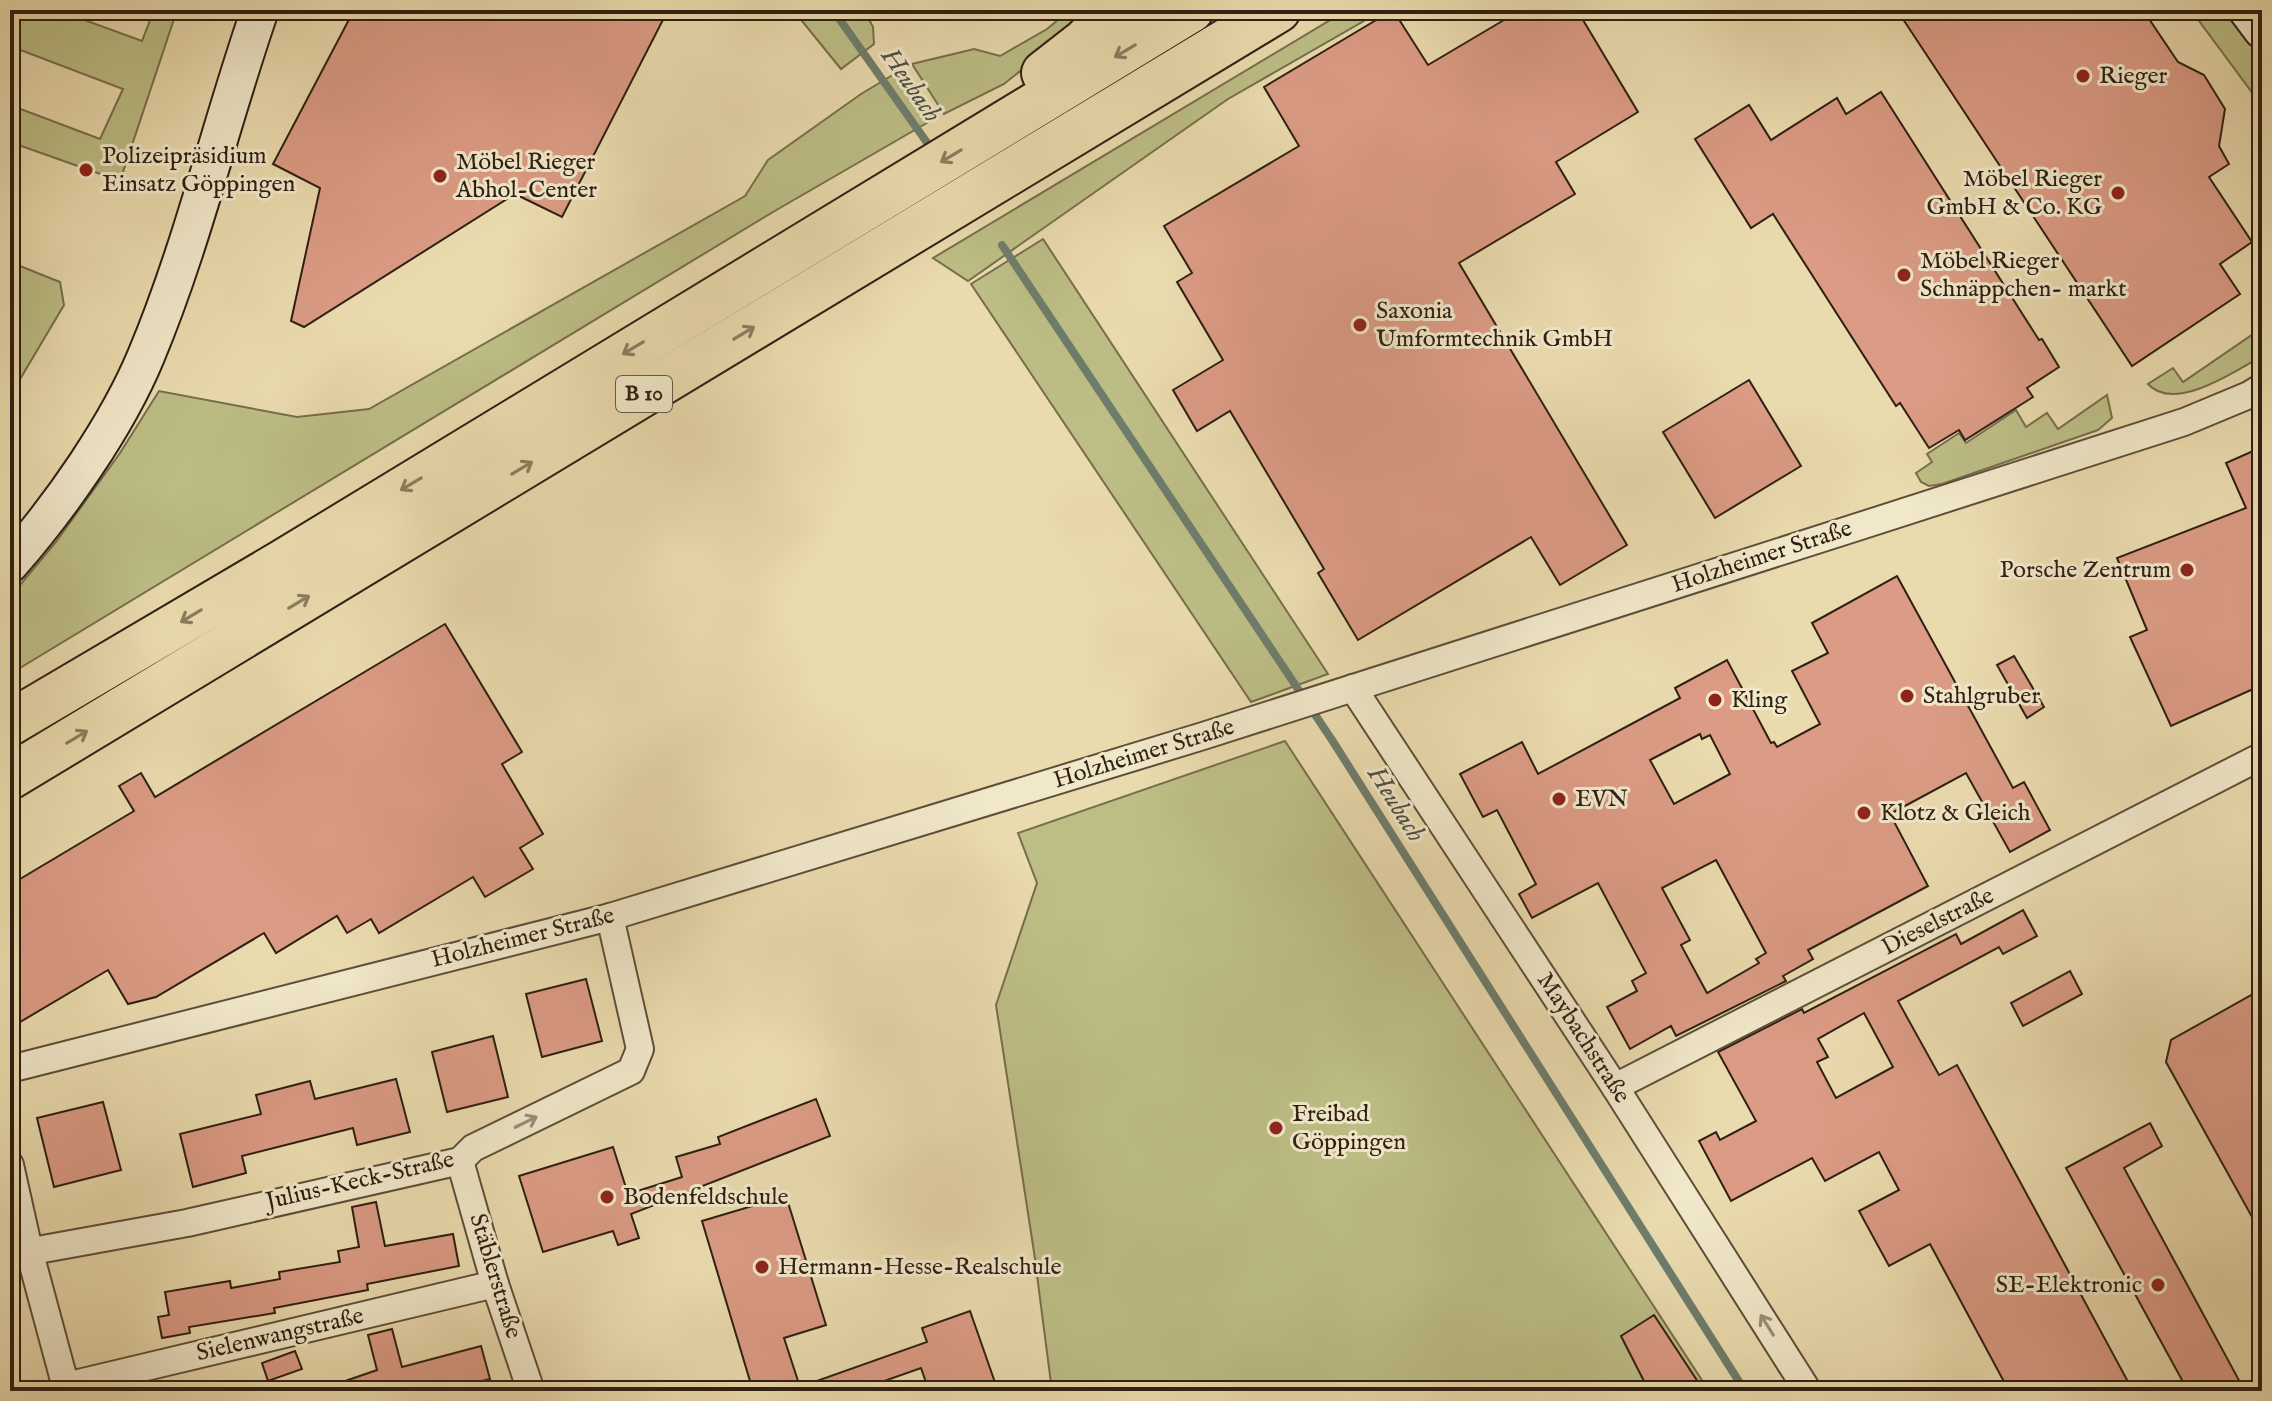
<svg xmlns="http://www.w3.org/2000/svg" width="2272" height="1401" font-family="'IM FELL English',serif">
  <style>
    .green { fill: #bdbe86; stroke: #766e4c; stroke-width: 2 }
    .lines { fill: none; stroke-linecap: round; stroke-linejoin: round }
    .stream { stroke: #6e7d6c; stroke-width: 8 }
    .building { fill: #db9b84; stroke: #2e1f13; stroke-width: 2; fill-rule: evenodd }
    .minor-casing { stroke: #5d4e3a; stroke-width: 30 }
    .secondary-casing { stroke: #2e1f13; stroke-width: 40 }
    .trunk-casing { stroke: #2e1f13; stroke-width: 48 }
    .minor { stroke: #f1e8ca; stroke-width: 26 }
    .secondary { stroke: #f1e8ca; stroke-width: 36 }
    .trunk { stroke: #eadbae; stroke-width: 44 }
    .oneway { stroke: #8c7d60 }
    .oneway2 { stroke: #998e78 }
    .poi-dot { fill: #8f2418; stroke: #f1e8ca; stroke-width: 3 }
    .labels { text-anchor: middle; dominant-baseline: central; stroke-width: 6; stroke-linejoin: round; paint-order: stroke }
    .shield { fill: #f1e8ca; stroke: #685b4a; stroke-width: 2 }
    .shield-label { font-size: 22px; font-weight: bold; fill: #2e1f13 }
    .poi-label { font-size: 24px; fill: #2e1f13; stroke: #f1e8ca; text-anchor: start }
    .street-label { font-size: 24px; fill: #2e1f13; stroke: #f1e8ca }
    .water-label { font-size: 26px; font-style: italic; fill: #4e4e3f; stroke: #f1e8ca }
  </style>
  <rect width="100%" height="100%" fill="#eadbae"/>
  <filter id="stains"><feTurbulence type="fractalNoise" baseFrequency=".0025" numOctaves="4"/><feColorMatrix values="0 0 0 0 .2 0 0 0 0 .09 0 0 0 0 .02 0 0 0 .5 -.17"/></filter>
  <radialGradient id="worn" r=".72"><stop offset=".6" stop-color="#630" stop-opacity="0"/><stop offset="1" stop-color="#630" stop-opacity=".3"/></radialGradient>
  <g class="green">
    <polygon points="10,10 57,10 142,41 154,10 177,10 120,181 10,142 10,105 100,139 123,89 10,46"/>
    <polygon points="793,10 864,10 873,27 874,44 841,69"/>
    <polygon points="1070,10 1096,10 1004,84 944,114 912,64 974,49 1000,56 1047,29"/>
    <polygon points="1347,10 1383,10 1228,99 968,281 933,258"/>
    <polygon points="2191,10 2231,10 2262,53 2262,106"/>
    <polygon points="901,70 932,120 773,212 10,674 10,597 56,542 120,453 159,391 297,417 369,409 745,196 768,160 861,94"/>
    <polygon points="1043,239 1328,674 1251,702 971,284"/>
    <polygon points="10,262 60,282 64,305 10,396"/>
    <path d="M2262,328V356C2236,371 2174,413 2148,384L2173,368L2183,382Z"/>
    <polygon points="2107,395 2112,418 2098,430 1942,484 1929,486 1921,482 1916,473 1932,462 1927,454 1959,433 1966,443 2016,410 2026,427 2047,413 2058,429"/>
    <polygon points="1285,741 1709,1391 1052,1391 1034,1252 996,1005 1037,883 1018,833"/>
  </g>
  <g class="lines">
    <g class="stream">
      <polyline points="833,10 928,144"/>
      <polyline points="1002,245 1332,740 1745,1391"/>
    </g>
  </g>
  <g class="building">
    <polygon points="354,10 668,10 562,217 515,194 304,327 291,321 320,188 273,164"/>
    <polygon points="1393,10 1428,65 1521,10 1577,10 1638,112 1556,162 1575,194 1459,263 1627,545 1560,585 1531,537 1358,640 1318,573 1324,569 1230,411 1197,431 1173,390 1223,360 1177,282 1192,273 1164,226 1299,146 1264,87"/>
    <polygon points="1897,10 2143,10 2178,62 2204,75 2225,109 2219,146 2229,164 2209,177 2252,242 2220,264 2240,294 2132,366"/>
    <polygon points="1881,92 2039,340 2042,339 2059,367 2027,388 2033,397 1965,440 1959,430 1929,448 1900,403 1896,406 1773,214 1751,228 1695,139 1749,105 1771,140 1837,98 1846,114"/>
    <polygon points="1749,380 1801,466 1715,518 1663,432"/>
    <polygon points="2262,447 2262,685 2171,726 2130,637 2147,630 2117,558 2246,508 2226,463"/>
    <path d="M1897,576L2013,788L2024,782L2050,830L2010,852L1966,773L1890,814L1928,886L1808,950L1813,959L1783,976L1786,981L1676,1036L1671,1026L1630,1049L1607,1007L1637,991L1632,981L1646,973L1598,883L1532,918L1519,894L1536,884L1497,810L1483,817L1460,774L1522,742L1538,774L1680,698L1675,688L1727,660L1771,743L1774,742L1777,747L1820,724L1792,671L1828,653L1812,623ZM1700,734L1702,739L1710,735L1730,774L1674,804L1650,760ZM1716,860L1766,953L1756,959L1759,963L1707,993L1681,945L1690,940L1662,888Z"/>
    <polygon points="445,624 522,752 502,764 543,834 520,848 533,869 485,897 473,877 379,933 371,919 347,933 337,916 276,953 264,933 156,997 128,1004 108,970 10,1028 10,885 134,811 119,786 141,773 155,797"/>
    <polygon points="2014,656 2044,707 2027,718 1997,665"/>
    <path d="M2023,910L2037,936L2003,954L1999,947L1898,1001L1939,1075L1957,1065L2133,1391H2009L1930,1244L1889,1266L1859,1211L1899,1190L1879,1152L1825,1181L1812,1158L1731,1201L1699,1141L1716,1132L1720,1140L1756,1121L1718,1052L1802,1009L1804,1013L1956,934L1961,944ZM1864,1013L1893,1067L1836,1098L1817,1062L1828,1057L1818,1039Z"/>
    <polygon points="2070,971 2082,994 2023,1026 2011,1003"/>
    <polygon points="586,979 602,1041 542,1057 526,994"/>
    <polygon points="2262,989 2262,1235 2166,1062 2171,1040"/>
    <polygon points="493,1036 508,1097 447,1112 432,1052"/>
    <polygon points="396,1079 410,1132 357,1145 353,1128 242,1156 246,1173 193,1187 180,1134 261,1114 256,1095 310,1081 315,1099"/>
    <polygon points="816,1099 830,1136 631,1214 639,1238 618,1245 613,1231 543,1252 519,1176 613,1147 628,1194 682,1177 676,1157 720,1144 718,1137"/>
    <polygon points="103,1102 121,1170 54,1187 37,1118"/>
    <polygon points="2150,1123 2162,1146 2124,1168 2241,1384 2229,1391 2188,1391 2066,1168"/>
    <polygon points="786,1196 826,1325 784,1338 800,1387 927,1342 922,1328 970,1311 998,1391 929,1391 921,1368 856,1391 753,1391 702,1221"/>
    <polygon points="376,1202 385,1246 453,1234 459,1266 367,1284 368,1290 274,1308 275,1313 189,1327 190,1333 162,1338 158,1317 169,1315 165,1292 230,1281 231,1288 280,1279 279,1272 340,1262 338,1251 359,1247 352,1207"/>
    <polygon points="1654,1315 1704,1391 1649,1391 1621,1336"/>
    <polygon points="392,1329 402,1367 481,1346 490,1379 444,1391 325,1391 325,1388 377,1370 368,1335"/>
    <polygon points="295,1351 302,1369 268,1381 262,1363"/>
  </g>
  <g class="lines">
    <defs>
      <g id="minor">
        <polyline points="1353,688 1615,1087 1808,1391"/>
        <polyline points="10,1069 610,917 1203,736 1851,529 2184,422 2249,395 2262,387"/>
        <polyline points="1615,1087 2262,756"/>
        <polyline points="460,1161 495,1284 531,1391"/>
        <polyline points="10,1165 29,1250 67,1391"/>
        <polyline points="10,1255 187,1223 460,1161 473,1148 631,1071 640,1049 610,917"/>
        <polyline points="66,1386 495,1284"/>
      </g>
      <g id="secondary">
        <polyline points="2247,10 2262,30"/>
        <path d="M10,564C60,507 117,426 146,356C193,244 220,125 260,10"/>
      </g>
      <g id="trunk">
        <polyline points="1044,73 1085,41 1115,10"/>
        <polyline points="10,723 283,562 1191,10"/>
        <polyline points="10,777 1278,10"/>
      </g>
    </defs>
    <use href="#minor" class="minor-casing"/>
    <use href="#secondary" class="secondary-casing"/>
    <use href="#trunk" class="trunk-casing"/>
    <use href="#minor" class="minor"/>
    <use href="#secondary" class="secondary"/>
    <use href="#trunk" class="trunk"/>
  </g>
  <defs><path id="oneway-shaft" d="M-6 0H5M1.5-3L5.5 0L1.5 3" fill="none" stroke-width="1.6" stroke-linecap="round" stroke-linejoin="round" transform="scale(2)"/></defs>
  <g class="oneway">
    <use href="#oneway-shaft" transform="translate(1125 51) rotate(149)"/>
    <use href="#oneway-shaft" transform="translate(951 156) rotate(149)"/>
    <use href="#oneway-shaft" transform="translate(744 333) rotate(-31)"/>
    <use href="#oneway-shaft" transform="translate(633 348) rotate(149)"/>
    <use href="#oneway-shaft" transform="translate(522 468) rotate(-31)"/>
    <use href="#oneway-shaft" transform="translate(411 484) rotate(149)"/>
    <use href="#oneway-shaft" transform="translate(299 602) rotate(-31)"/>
    <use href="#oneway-shaft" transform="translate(191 616) rotate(149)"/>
    <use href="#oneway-shaft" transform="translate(77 737) rotate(-31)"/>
  </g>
  <g class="oneway2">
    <use href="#oneway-shaft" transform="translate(526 1122) rotate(-26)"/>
    <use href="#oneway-shaft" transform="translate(1767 1325) rotate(-122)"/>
  </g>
  <g class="poi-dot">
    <circle cx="2083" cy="76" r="8"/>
    <circle cx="86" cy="170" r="8"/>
    <circle cx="440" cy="176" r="8"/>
    <circle cx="2118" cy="193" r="8"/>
    <circle cx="1904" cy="275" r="8"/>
    <circle cx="1360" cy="325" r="8"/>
    <circle cx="2187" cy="570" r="8"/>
    <circle cx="1907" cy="696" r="8"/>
    <circle cx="1715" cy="700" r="8"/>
    <circle cx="1559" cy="799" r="8"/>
    <circle cx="1864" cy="813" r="8"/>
    <circle cx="1276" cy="1128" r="8"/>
    <circle cx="607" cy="1197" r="8"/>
    <circle cx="762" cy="1267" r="8"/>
    <circle cx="2158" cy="1285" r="8"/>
  </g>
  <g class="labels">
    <rect class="shield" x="616" y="376" width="56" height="36" rx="6"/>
    <g class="shield-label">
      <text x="644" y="394">B 10</text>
    </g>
    <g class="poi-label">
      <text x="2099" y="76">Rieger</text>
      <text x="102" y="156">Polizeipräsidium<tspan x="102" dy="28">Einsatz Göppingen</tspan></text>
      <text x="456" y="162">Möbel Rieger<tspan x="456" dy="28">Abhol-Center</tspan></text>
      <text x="2102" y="179" text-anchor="end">Möbel Rieger<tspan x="2102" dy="28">GmbH &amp; Co. KG</tspan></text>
      <text x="1920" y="261">Möbel Rieger<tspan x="1920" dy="28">Schnäppchen- markt</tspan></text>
      <text x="1376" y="311">Saxonia<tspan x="1376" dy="28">Umformtechnik GmbH</tspan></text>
      <text x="2171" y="570" text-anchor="end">Porsche Zentrum</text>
      <text x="1923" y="696">Stahlgruber</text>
      <text x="1731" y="700">Kling</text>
      <text x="1575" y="799">EVN</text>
      <text x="1880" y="813">Klotz &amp; Gleich</text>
      <text x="1292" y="1114">Freibad<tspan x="1292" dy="28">Göppingen</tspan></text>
      <text x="623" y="1197">Bodenfeldschule</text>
      <text x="778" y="1267">Hermann-Hesse-Realschule</text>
      <text x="2142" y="1285" text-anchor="end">SE-Elektronic</text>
    </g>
    <g class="street-label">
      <text transform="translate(1762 557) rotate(-18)">Holzheimer Straße</text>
      <text transform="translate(1144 754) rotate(-17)">Holzheimer Straße</text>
      <text transform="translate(1938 922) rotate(-27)">Dieselstraße</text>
      <text transform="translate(523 938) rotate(-14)">Holzheimer Straße</text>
      <text transform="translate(1583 1038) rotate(57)">Maybachstraße</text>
      <text transform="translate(360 1181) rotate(-13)">Julius-Keck-Straße</text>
      <text transform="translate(495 1276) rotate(73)">Stäblerstraße</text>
      <text transform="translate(280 1335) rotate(-13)">Sielenwangstraße</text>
    </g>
    <g class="water-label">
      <text transform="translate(911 85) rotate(55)">Heubach</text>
      <text transform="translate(1396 804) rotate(58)">Heubach</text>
    </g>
  </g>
  <rect width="2272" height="1401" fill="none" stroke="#eadbae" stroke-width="40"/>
  <rect x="12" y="12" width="2248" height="1377" fill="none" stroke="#2e1f13" stroke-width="4"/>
  <rect x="20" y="20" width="2232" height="1361" fill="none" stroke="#2e1f13" stroke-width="2"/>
  <rect width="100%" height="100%" filter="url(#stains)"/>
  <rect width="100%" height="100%" fill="url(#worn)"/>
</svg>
